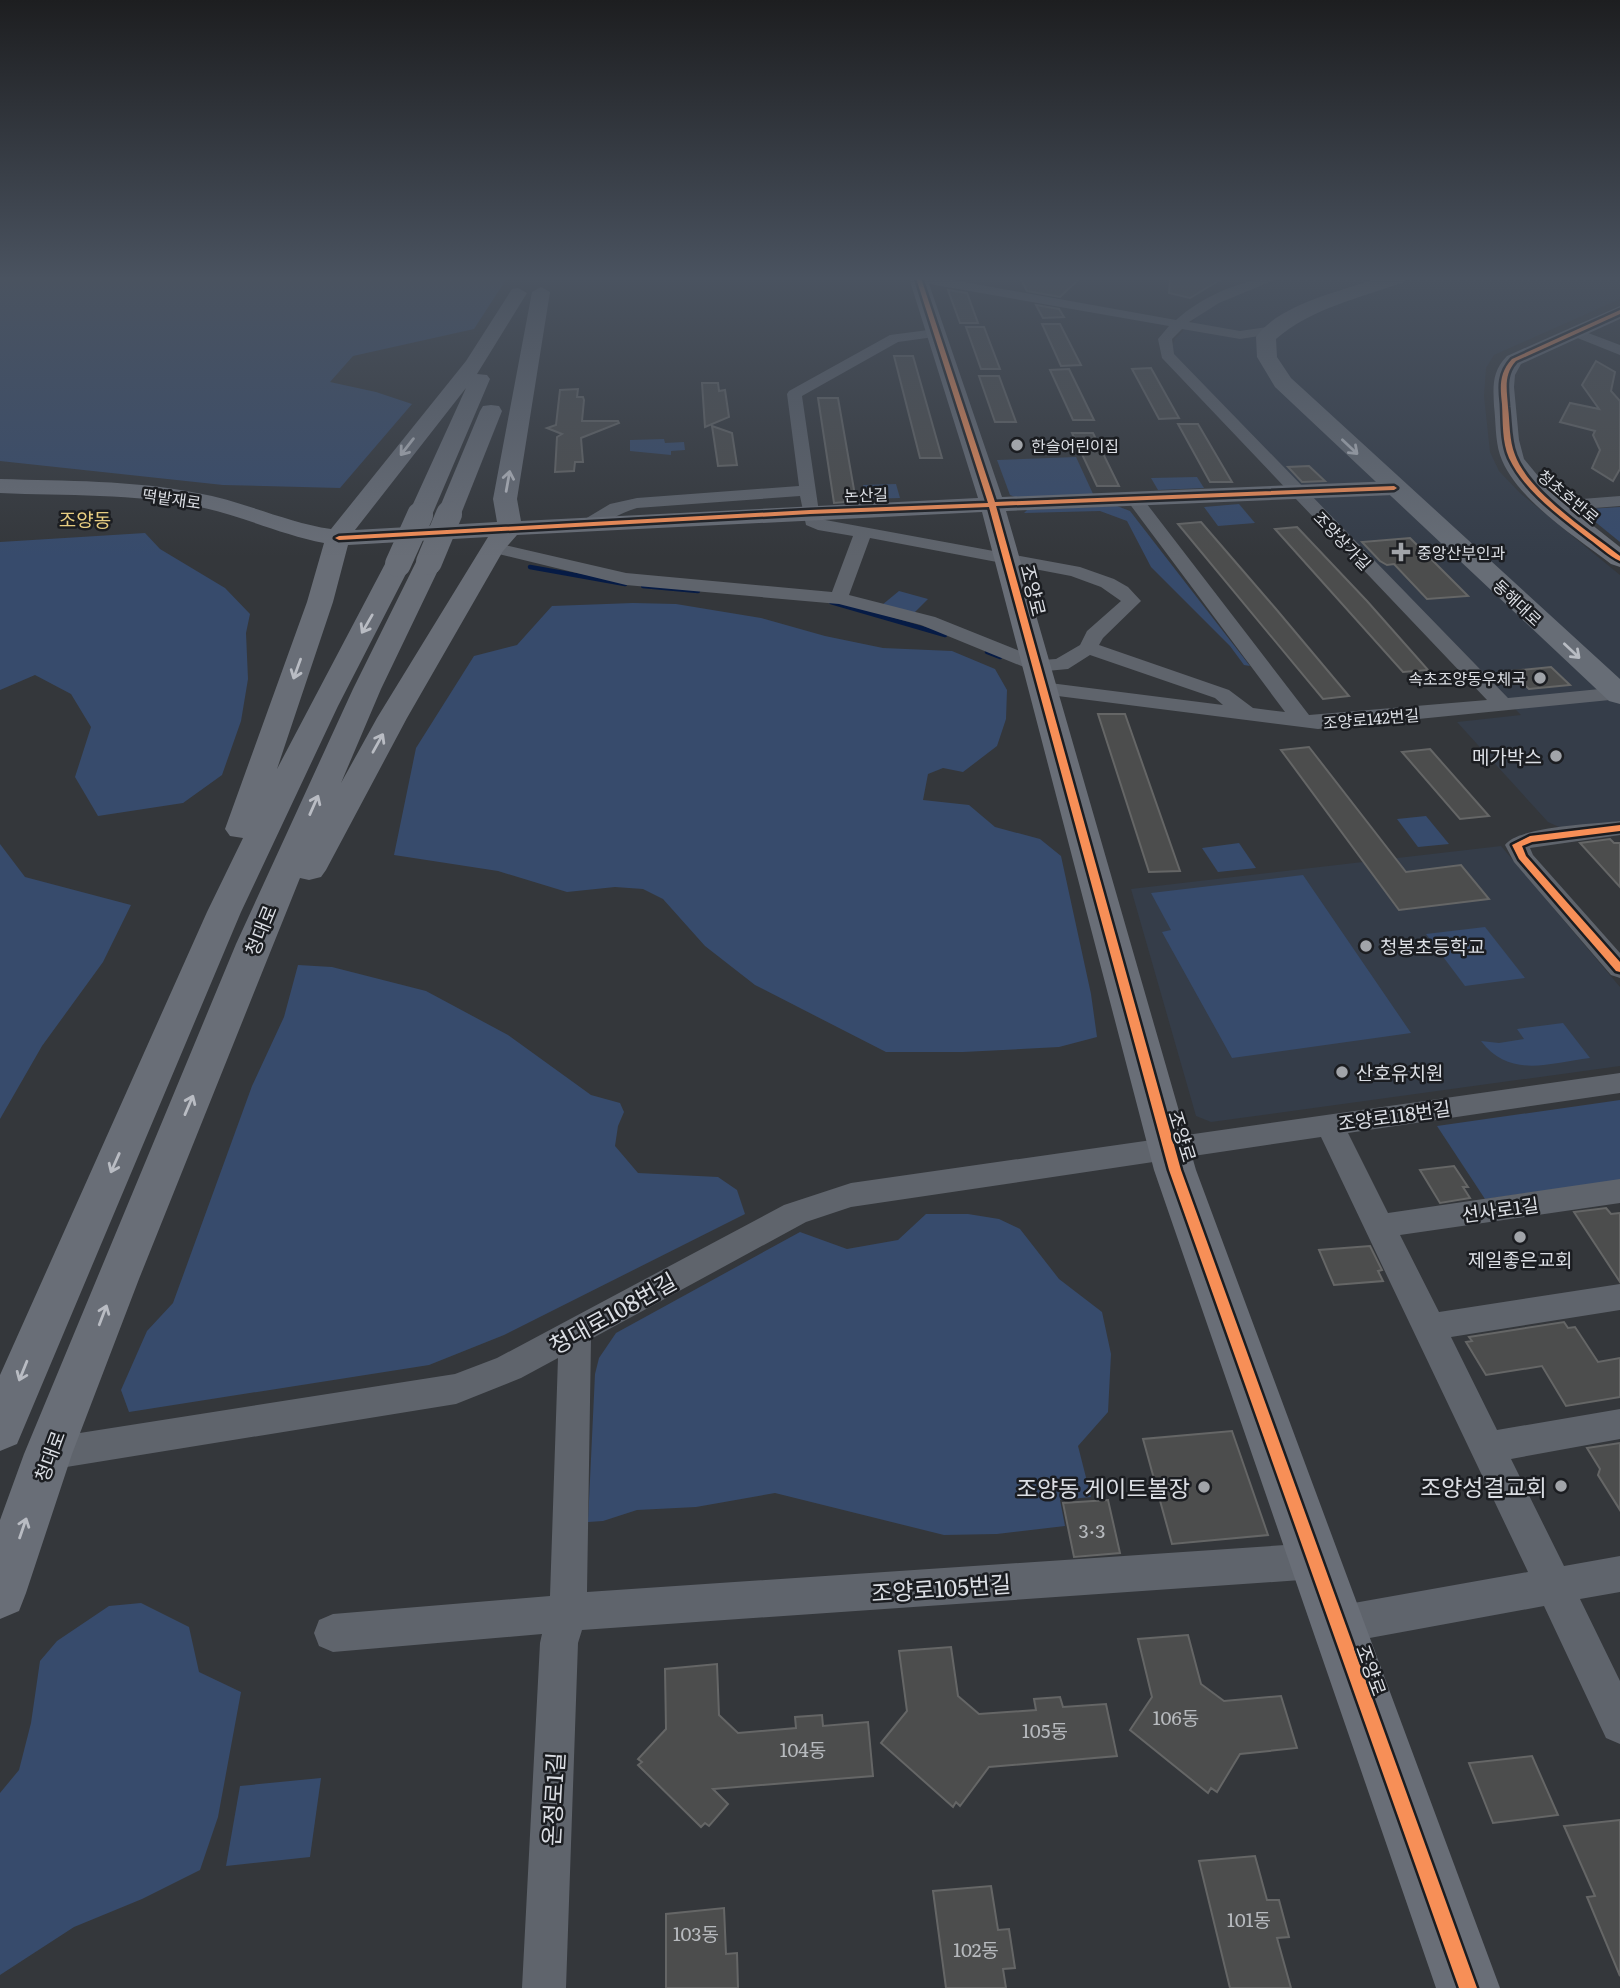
<svg xmlns="http://www.w3.org/2000/svg" width="1620" height="1988" font-family="Literata,'Noto Sans KR',serif">
  <style>
    .built { fill: #353d49 }
    .green { fill: #374b6c }
    .lines { fill: none; stroke-linecap: round; stroke-linejoin: round }
    .stream { stroke: #061b45; stroke-width: 4.5 }
    .building { fill: #4c4d4d; stroke: #656666; stroke-width: 2 }
    .street { fill: #5f646c; fill-rule: evenodd }
    .secondary { fill: #696e77; fill-rule: evenodd }
    .primary { fill: #676d76; fill-rule: evenodd }
    .secondary-bridge { stroke: #696e77; stroke-width: 26 }
    .cycleway-casing { stroke: #1b1d21; stroke-width: 5 }
    .cycleway { fill: #f78f57; fill-rule: evenodd }
    .oneway { stroke: #b9bcc3 }
    .oneway2 { stroke: #b8bcc3 }
    .poi-dot { fill: #a1a4a9; stroke: #1b1d21; stroke-width: 2.5 }
    .labels { text-anchor: middle; dominant-baseline: central; stroke-width: 5; stroke-linejoin: round; paint-order: stroke }
    .far-poi-label { font-size: 16px; fill: #dbdee4; stroke: #1b1d21; text-anchor: start }
    .far-street-label { font-size: 16px; fill: #dbdee4; stroke: #1b1d21 }
    .far-quarter-label { font-size: 19px; fill: #e7cd81; stroke: #1b1d21 }
    .street-label { font-size: 19px; fill: #dbdee4; stroke: #1b1d21 }
    .poi-label { font-size: 19px; fill: #dbdee4; stroke: #1b1d21; text-anchor: start }
    .near-number-label { font-size: 19px; fill: #b7babe }
    .near-street-label { font-size: 23px; fill: #dbdee4; stroke: #1b1d21 }
    .near-poi-label { font-size: 23px; fill: #dbdee4; stroke: #1b1d21; text-anchor: end }
  </style>
  <rect width="100%" height="100%" fill="#34373b"/>
  <g class="built">
    <polygon points="1283,278 1620,278 1620,299 1494,355 1486,368 1484,396 1490,452 1499,471 1520,493 1620,575 1620,822 1561,828 1548,822 1457,722 1521,715 1173,356 1173,344 1175,339 1205,309 1229,297"/>
    <polygon points="1501,846 1620,987 1620,1066 1211,1122 1196,1116 1131,889"/>
  </g>
  <g class="green">
    <polygon points="0,278 507,278 474,329 353,356 330,382 376,392 412,404 340,488 223,485 0,461"/>
    <polygon points="664,439 665,443 684,442 685,450 671,451 671,455 630,451 630,440"/>
    <polygon points="1076,457 1094,496 1019,499 1010,495 997,460"/>
    <polygon points="1197,477 1204,488 1158,490 1151,478"/>
    <polygon points="896,484 900,498 866,499 863,485"/>
    <polygon points="1239,504 1255,523 1218,526 1204,507"/>
    <polygon points="1117,506 1130,511 1250,666 1244,665 1230,646 1151,567 1127,521 1100,511 1024,513 1027,510"/>
    <polygon points="1620,507 1620,542 1588,516 1588,509"/>
    <polygon points="145,533 160,549 225,588 250,614 246,633 248,679 241,721 222,775 183,803 98,816 75,777 91,727 71,694 35,675 0,690 0,542"/>
    <polygon points="899,591 928,599 913,614 882,605"/>
    <polygon points="633,603 676,604 761,618 825,636 883,648 952,651 995,669 1007,690 1006,719 997,746 963,772 943,768 928,774 923,800 969,805 995,827 1040,839 1061,856 1091,994 1097,1037 1059,1047 963,1052 886,1052 755,985 705,946 663,899 643,889 615,887 567,892 498,871 394,855 416,748 474,656 517,645 552,606"/>
    <polygon points="1426,816 1449,844 1418,847 1397,819"/>
    <polygon points="1239,843 1256,868 1218,872 1202,848"/>
    <polygon points="0,844 25,877 131,905 103,962 42,1046 0,1119"/>
    <polygon points="1303,875 1411,1033 1232,1058 1162,932 1171,930 1151,893"/>
    <polygon points="1485,927 1525,978 1465,986 1426,934"/>
    <polygon points="298,965 332,967 426,991 508,1035 591,1095 620,1103 624,1112 618,1126 615,1146 638,1173 718,1177 737,1190 745,1214 504,1335 429,1365 129,1412 121,1390 147,1331 173,1303 252,1086 284,1017"/>
    <path d="M1563,1023L1590,1058C1549,1063 1510,1079 1481,1041L1499,1043L1524,1039L1517,1029Z"/>
    <polygon points="1620,1100 1620,1180 1485,1199 1437,1126"/>
    <polygon points="926,1214 968,1214 999,1219 1020,1229 1059,1279 1102,1312 1111,1354 1108,1412 1078,1446 1091,1497 1060,1500 1065,1526 997,1534 944,1535 775,1493 696,1507 637,1510 603,1521 588,1522 595,1374 599,1358 616,1333 800,1232 847,1249 898,1240"/>
    <polygon points="141,1603 189,1627 199,1672 241,1692 218,1817 200,1870 142,1899 74,1927 0,1975 0,1793 19,1770 31,1723 40,1661 57,1641 109,1606"/>
    <polygon points="321,1778 310,1857 226,1866 240,1786"/>
  </g>
  <g class="lines">
    <g class="stream">
      <polyline points="530,567 625,584"/>
      <polyline points="643,586 698,591"/>
      <polyline points="831,602 945,635"/>
      <polyline points="987,652 1000,657"/>
    </g>
  </g>
  <g class="building">
    <polygon points="1020,278 1080,278 1060,297 1027,291"/>
    <polygon points="1170,278 1223,278 1190,298 1169,293"/>
    <polygon points="948,290 967,293 978,323 960,323"/>
    <polygon points="1036,305 1059,309 1064,317 1043,318"/>
    <polygon points="1042,324 1060,324 1081,365 1061,366"/>
    <polygon points="966,327 984,327 1000,369 981,369"/>
    <polygon points="894,356 913,356 942,458 920,458"/>
    <polygon points="1596,361 1615,372 1611,391 1620,401 1620,469 1613,481 1592,468 1600,450 1593,435 1595,431 1560,422 1570,403 1599,409 1582,385"/>
    <polygon points="1151,368 1179,418 1159,419 1132,369"/>
    <polygon points="1069,369 1094,420 1073,420 1050,370"/>
    <polygon points="979,376 999,376 1016,422 995,422"/>
    <polygon points="702,383 718,383 719,391 725,390 729,417 705,427"/>
    <polygon points="578,389 577,397 583,397 584,400 582,421 618,421 619,423 581,438 583,462 575,462 574,471 555,472 557,437 562,434 547,428 556,425 560,390"/>
    <polygon points="818,398 838,398 856,501 834,503"/>
    <polygon points="1178,424 1198,424 1232,482 1210,482"/>
    <polygon points="712,426 732,433 737,465 718,466"/>
    <polygon points="1072,433 1093,433 1119,486 1097,486"/>
    <polygon points="1309,466 1325,481 1302,482 1288,467"/>
    <polygon points="1201,522 1276,609 1349,696 1323,699 1178,524"/>
    <polygon points="1297,527 1367,601 1428,670 1403,672 1275,529"/>
    <polygon points="1410,538 1468,596 1427,599 1394,564 1387,565 1380,561 1362,542"/>
    <polygon points="1551,667 1570,685 1529,689 1510,671"/>
    <polygon points="1098,714 1125,714 1180,871 1149,872"/>
    <polygon points="1309,747 1406,872 1461,865 1489,899 1399,910 1281,750"/>
    <polygon points="1430,749 1489,816 1460,819 1402,752"/>
    <polygon points="1610,839 1614,843 1620,843 1620,887 1580,843"/>
    <polygon points="1454,1166 1468,1187 1463,1187 1470,1198 1440,1203 1420,1170"/>
    <polygon points="1606,1208 1611,1214 1620,1213 1620,1282 1574,1212"/>
    <polygon points="1370,1246 1382,1270 1378,1271 1383,1281 1334,1285 1319,1250"/>
    <polygon points="1564,1322 1568,1328 1575,1327 1598,1362 1620,1358 1620,1397 1566,1406 1542,1366 1486,1375 1466,1342 1472,1341 1469,1337"/>
    <polygon points="1232,1431 1268,1535 1172,1544 1143,1439"/>
    <polygon points="1620,1443 1620,1510 1598,1475 1600,1469 1587,1448"/>
    <polygon points="1108,1500 1120,1553 1074,1557 1063,1503"/>
    <polygon points="1188,1635 1201,1684 1224,1701 1281,1696 1297,1748 1240,1754 1217,1792 1211,1788 1208,1793 1130,1730 1152,1697 1138,1639"/>
    <polygon points="951,1647 958,1696 979,1714 1036,1710 1034,1699 1060,1697 1063,1707 1106,1704 1117,1756 989,1767 960,1806 956,1802 953,1807 881,1743 907,1711 899,1651"/>
    <polygon points="717,1664 719,1715 738,1733 796,1728 795,1717 822,1715 823,1726 868,1722 873,1776 713,1789 728,1804 709,1826 705,1823 701,1827 638,1765 642,1762 638,1759 666,1729 665,1669"/>
    <polygon points="1532,1756 1558,1815 1493,1823 1469,1763"/>
    <polygon points="1620,1820 1620,1976 1587,1897 1595,1896 1564,1826"/>
    <polygon points="1255,1856 1267,1900 1279,1900 1289,1937 1277,1938 1291,1988 1230,1988 1199,1861"/>
    <polygon points="991,1886 998,1930 1009,1929 1015,1968 1003,1969 1006,1988 946,1988 933,1891"/>
    <polygon points="724,1908 726,1954 737,1953 738,1988 666,1988 666,1914"/>
  </g>
  <g class="lines">
    <g class="street">
      <path d="M912,278H942L1176,320C1203,296 1243,278 1279,278L1219,303L1189,322L1240,331L1273,326L1280,330L1278,333L1240,339L1182,329L1172,339L1174,354L1508,698L1620,687V699L1318,729L1042,694L1035,692L1032,688L1035,684L1042,682L1223,705L1215,698L1090,655L1068,669L1036,672L921,625L839,604L626,585L486,551L483,547L492,542L626,573L832,592L853,536L818,530L806,525L800,496L637,508C618,513 603,526 584,530L575,525L610,504L637,498L799,486L787,394L789,391L890,335L936,329L943,333L941,336L898,342L802,396L820,519L1080,567L1114,579L1128,587L1141,601L1103,638L1099,645L1229,690L1253,708L1285,712L1126,499L1128,495H1140L1309,715L1487,700L1162,358L1158,339L1169,326L918,282ZM870,538L1071,576L1101,587L1121,601L1087,631L1080,645L1056,659L1042,660L935,617L849,595Z"/>
      <polygon points="1575,328 1620,345 1620,355 1570,335 1568,332"/>
      <polygon points="1620,496 1620,506 1556,511 1547,506 1556,501"/>
      <path d="M1620,821V835L1530,848L1533,855L1620,953V978L1611,975L1514,862L1505,845C1518,826 1596,824 1620,821Z"/>
      <polygon points="1620,1073 1620,1093 1348,1133 1388,1213 1620,1179 1620,1203 1400,1235 1439,1312 1620,1284 1620,1310 1451,1337 1497,1430 1620,1409 1620,1439 1511,1459 1564,1566 1620,1556 1620,1592 1580,1599 1620,1681 1620,1744 1606,1738 1544,1606 1337,1644 1324,1638 1318,1625 1324,1612 1337,1606 1528,1572 1321,1137 851,1207 806,1222 591,1339 587,1592 1315,1543 1328,1548 1333,1561 1328,1574 1315,1579 582,1630 578,1643 566,1988 522,1988 540,1643 542,1634 333,1652 319,1646 314,1633 319,1620 333,1614 550,1596 558,1358 521,1378 456,1404 48,1470 36,1465 31,1454 36,1443 48,1438 455,1374 497,1358 784,1205 851,1183"/>
    </g>
    <g class="secondary">
      <path d="M909,278H927L1002,497L1394,481L1402,483L1406,488L1402,493L1394,495L1006,511L1196,1170L1500,1988H1436L1154,1170L982,512L517,535L503,551L407,718L326,870L321,877L309,880L300,878L139,1279L72,1454L26,1593L19,1611L0,1619V1520L24,1454L236,944L353,689L416,562L420,557L429,554L438,557L442,562L381,689L341,783L377,718L488,537L348,545L333,602L277,769L385,564L389,559L398,556L407,559L411,564L338,706L241,912L17,1444L0,1451V1375L207,912L243,838L230,836L225,829L307,602L324,543C282,535 242,516 200,507C134,493 66,496 0,493V479C66,481 132,480 197,493C243,501 285,522 331,529L466,361L512,289L518,288L527,293L477,374L487,375L490,379L432,515L429,520L420,522L411,520L408,515L466,388L355,530L497,522L493,499L532,292L541,287L550,292L517,499L521,521L978,498Z"/>
      <path d="M1620,306V319L1521,364L1515,375L1514,387L1519,440L1524,459L1553,494L1620,547V567L1611,564C1576,537 1515,499 1500,455C1495,439 1496,422 1494,406C1493,386 1492,371 1507,356Z"/>
      <polygon points="491,405 499,406 502,411 461,514 458,519 449,521 440,519 437,514 480,411 483,406"/>
    </g>
    <path class="primary" d="M1378,278H1406L1404,282C1360,298 1312,308 1276,339L1277,357L1291,378L1620,679V704L1609,701L1275,387L1257,357L1256,337C1279,304 1342,291 1378,278Z"/>
    <g class="secondary-bridge">
      <polyline points="429,562 449,514"/>
      <polyline points="398,564 420,515"/>
    </g>
    <defs>
      <g id="cycleway">
        <polygon points="916,278 921,278 995,502 1394,486 1397,488 1394,490 996,506 1181,1170 1477,1988 1459,1988 1169,1170 989,507 810,514 339,540 335,538 339,536 810,510 988,503"/>
        <path d="M1620,310V314L1516,361C1503,375 1507,390 1508,407C1510,423 1509,440 1515,455C1529,493 1588,531 1620,556V561C1609,556 1599,546 1589,539C1561,517 1525,492 1509,458C1502,442 1503,422 1502,404C1500,387 1499,373 1512,359Z"/>
        <polygon points="1620,825 1620,831 1532,842 1522,846 1526,856 1620,962 1620,972 1616,971 1519,859 1512,845 1530,836"/>
      </g>
    </defs>
    <use href="#cycleway" class="cycleway-casing"/>
    <use href="#cycleway" class="cycleway"/>
  </g>
  <defs><path id="oneway-shaft" d="M-6 0H5M1.5-3L5.5 0L1.5 3" fill="none" stroke-width="1.6" stroke-linecap="round" stroke-linejoin="round" transform="scale(1.75)"/></defs>
  <g class="oneway">
    <use href="#oneway-shaft" transform="translate(407 447) rotate(128)"/>
    <use href="#oneway-shaft" transform="translate(508 481) rotate(-80)"/>
    <use href="#oneway-shaft" transform="translate(367 624) rotate(120)"/>
    <use href="#oneway-shaft" transform="translate(297 669) rotate(110)"/>
    <use href="#oneway-shaft" transform="translate(378 743) rotate(-61)"/>
    <use href="#oneway-shaft" transform="translate(314 805) rotate(-66)"/>
    <use href="#oneway-shaft" transform="translate(189 1105) rotate(-67)"/>
    <use href="#oneway-shaft" transform="translate(115 1163) rotate(114)"/>
    <use href="#oneway-shaft" transform="translate(103 1315) rotate(-69)"/>
    <use href="#oneway-shaft" transform="translate(23 1371) rotate(112)"/>
    <use href="#oneway-shaft" transform="translate(23 1528) rotate(-71)"/>
  </g>
  <g class="oneway2">
    <use href="#oneway-shaft" transform="translate(1350 447) rotate(43)"/>
    <use href="#oneway-shaft" transform="translate(1572 651) rotate(43)"/>
  </g>
  <linearGradient id="sky" x2="0" y2="1"><stop stop-color="#1d1e20"/><stop offset="0.5" stop-color="#4a5360"/><stop offset="1" stop-color="#4a5360" stop-opacity="0"/></linearGradient>
  <rect width="1620" height="557" fill="url(#sky)"/>
  <g class="poi-dot">
    <circle cx="1017" cy="445" r="7"/>
    <path d="M1397.5 541.5h7v7h7v7h-7v7h-7v-7h-7v-7h7z"/>
    <circle cx="1540" cy="678" r="7"/>
    <circle cx="1556" cy="756" r="7"/>
    <circle cx="1366" cy="946" r="7"/>
    <circle cx="1342" cy="1072" r="7"/>
    <circle cx="1520" cy="1237" r="7"/>
    <circle cx="1561" cy="1486" r="7"/>
    <circle cx="1204" cy="1487" r="7"/>
  </g>
  <g class="labels">
    <g class="far-poi-label">
      <text x="1031" y="445">한슬어린이집</text>
      <text x="1417" y="552">중앙산부인과</text>
      <text x="1526" y="678" text-anchor="end">속초조양동우체국</text>
    </g>
    <g class="far-street-label">
      <text transform="translate(866 494) rotate(-2)">논산길</text>
      <text transform="translate(1569 496) rotate(40)">청초호반로</text>
      <text transform="translate(172 498) rotate(8)">떡밭재로</text>
      <text transform="translate(1343 540) rotate(46)">조양상가길</text>
      <text transform="translate(1518 602) rotate(43)">동해대로</text>
      <text transform="translate(1371 718) rotate(-5)">조양로142번길</text>
    </g>
    <g class="far-quarter-label">
      <text x="85" y="519">조양동</text>
    </g>
    <g class="street-label">
      <text transform="translate(1034 590) rotate(76)">조양로</text>
      <text transform="translate(260 930) rotate(-68)">청대로</text>
      <text transform="translate(1394 1115) rotate(-8)">조양로118번길</text>
      <text transform="translate(1183 1136) rotate(73)">조양로</text>
      <text transform="translate(1500 1209) rotate(-8)">선사로1길</text>
      <text transform="translate(49 1456) rotate(-70)">청대로</text>
      <text transform="translate(1372 1670) rotate(70)">조양로</text>
    </g>
    <g class="poi-label">
      <text x="1542" y="756" text-anchor="end">메가박스</text>
      <text x="1380" y="946">청봉초등학교</text>
      <text x="1356" y="1072">산호유치원</text>
      <text x="1520" y="1259" text-anchor="middle">제일좋은교회</text>
    </g>
    <g class="near-number-label">
      <text x="1092" y="1530">3·3</text>
      <text x="1176" y="1717">106동</text>
      <text x="1045" y="1730">105동</text>
      <text x="803" y="1749">104동</text>
      <text x="1249" y="1919">101동</text>
      <text x="696" y="1933">103동</text>
      <text x="976" y="1949">102동</text>
    </g>
    <g class="near-street-label">
      <text transform="translate(612 1312) rotate(-29)">청대로108번길</text>
      <text transform="translate(941 1587) rotate(-4)">조양로105번길</text>
      <text transform="translate(552 1799) rotate(-87)">온정로1길</text>
    </g>
    <g class="near-poi-label">
      <text x="1547" y="1486">조양성결교회</text>
      <text x="1190" y="1487">조양동 게이트볼장</text>
    </g>
  </g>
</svg>
